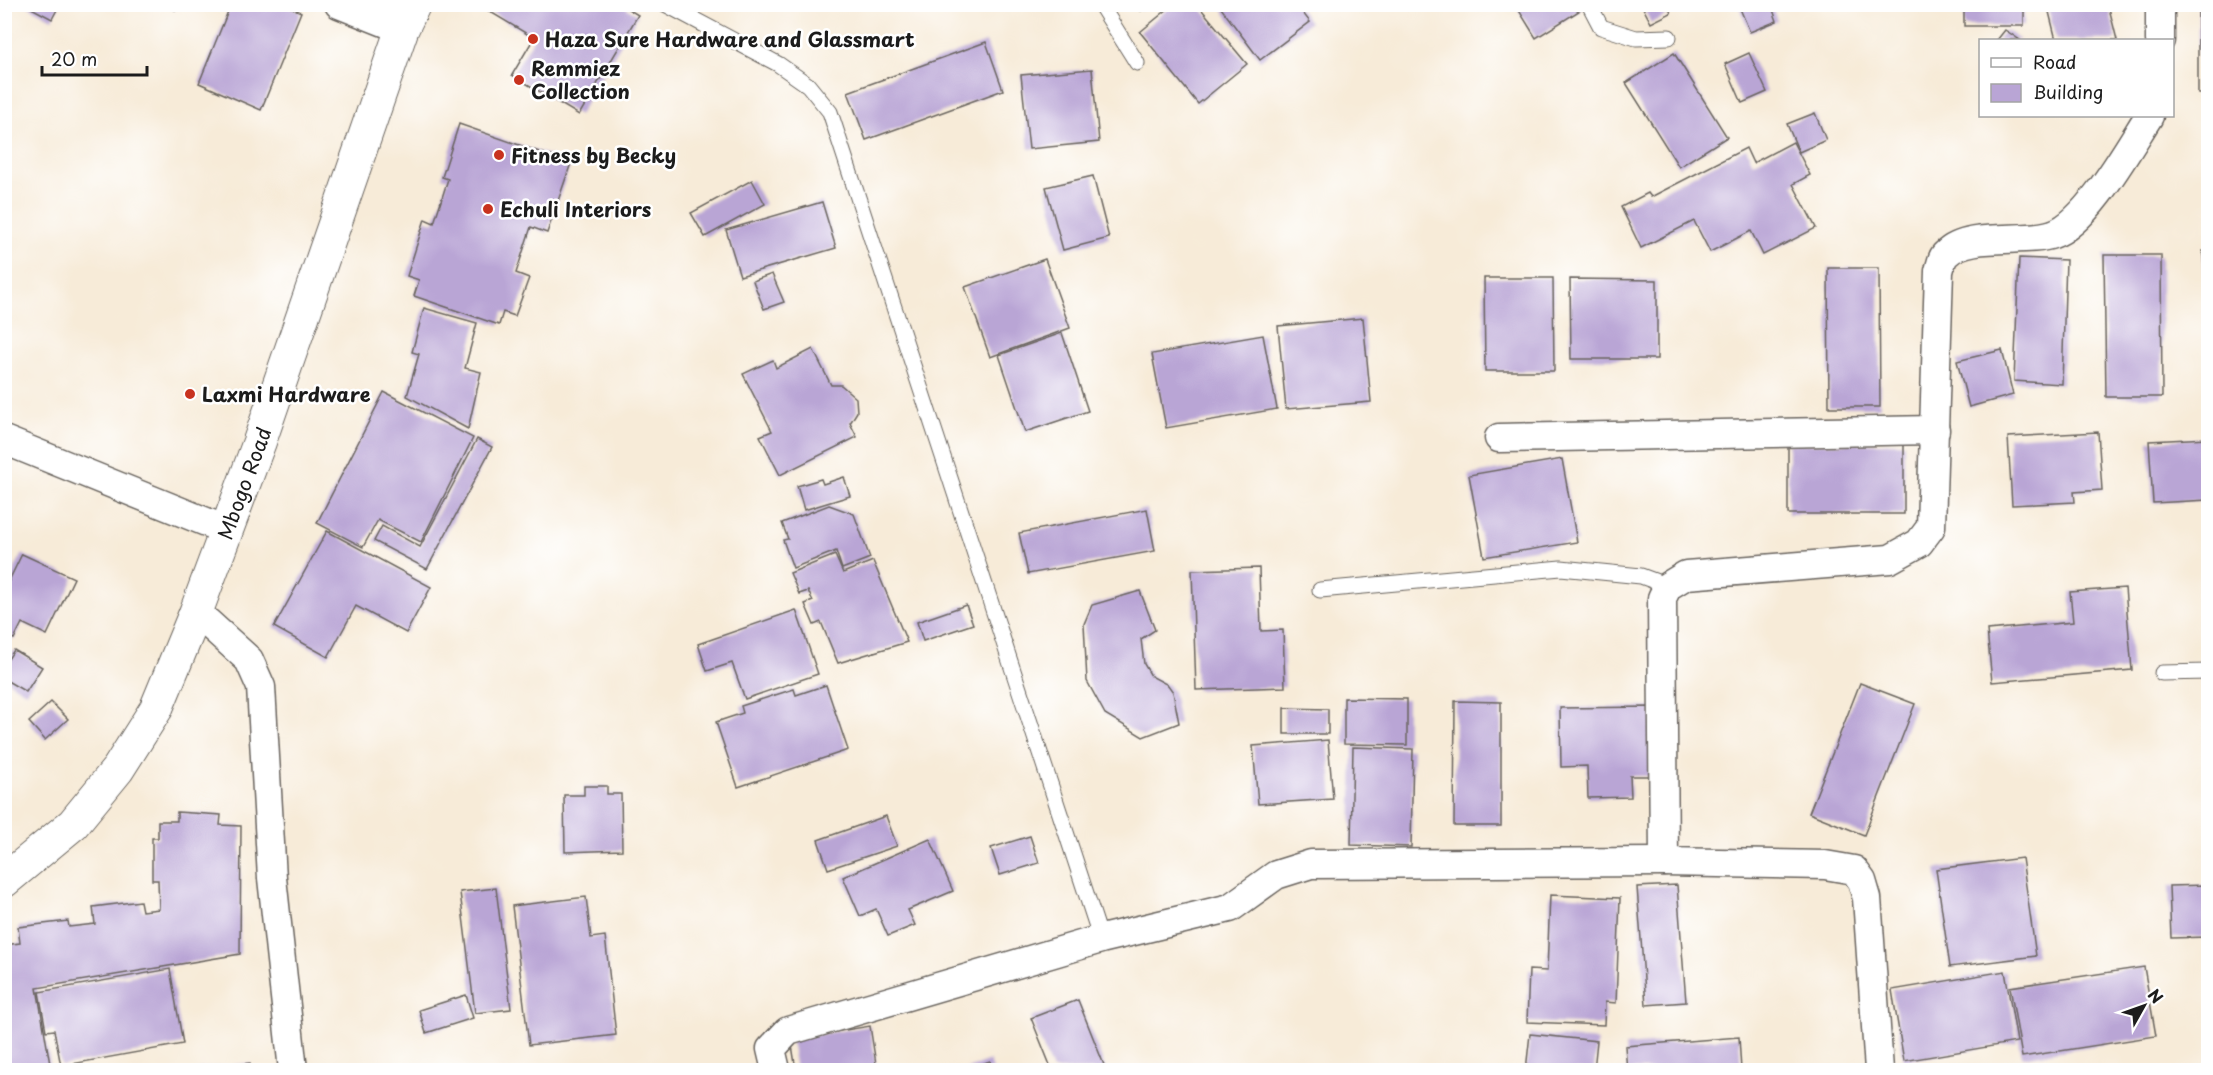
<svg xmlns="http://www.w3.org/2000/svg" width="2213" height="1075" font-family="'Playpen Sans',sans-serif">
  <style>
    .building { fill: #b9a5d5 }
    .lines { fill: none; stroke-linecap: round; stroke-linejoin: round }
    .lane-casing { stroke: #69645e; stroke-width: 17 }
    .street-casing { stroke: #69645e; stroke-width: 31 }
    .secondary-casing { stroke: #69645e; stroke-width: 35 }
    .lane { stroke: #fff; stroke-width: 15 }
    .street { stroke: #fff; stroke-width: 28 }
    .secondary { stroke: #fff; stroke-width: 33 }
    .poi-dot { fill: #c8321e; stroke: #fff; stroke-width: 2 }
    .labels { text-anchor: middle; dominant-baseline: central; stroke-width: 5; stroke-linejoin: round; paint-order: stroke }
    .poi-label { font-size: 20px; font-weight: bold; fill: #1c1c1c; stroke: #fff; text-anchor: start }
    .street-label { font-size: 20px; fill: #1c1c1c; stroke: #fff }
  </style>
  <rect width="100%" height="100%" fill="#fff"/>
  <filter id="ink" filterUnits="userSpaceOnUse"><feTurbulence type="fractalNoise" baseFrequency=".0167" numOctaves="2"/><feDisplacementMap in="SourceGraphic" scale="12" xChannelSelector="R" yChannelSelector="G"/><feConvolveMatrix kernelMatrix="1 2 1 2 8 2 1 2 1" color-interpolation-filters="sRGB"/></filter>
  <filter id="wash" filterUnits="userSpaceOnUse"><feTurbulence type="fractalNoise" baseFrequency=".008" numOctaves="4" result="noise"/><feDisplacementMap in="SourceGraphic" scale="24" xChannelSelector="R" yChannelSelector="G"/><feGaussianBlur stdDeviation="1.35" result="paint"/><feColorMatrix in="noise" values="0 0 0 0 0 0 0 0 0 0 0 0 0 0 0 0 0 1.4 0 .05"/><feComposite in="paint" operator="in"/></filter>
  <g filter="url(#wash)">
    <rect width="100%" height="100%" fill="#f7ebd8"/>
    <g id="blocks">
      <g class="building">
        <polygon points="24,4 60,4 52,19"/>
        <polygon points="163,4 177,4 175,10"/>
        <polygon points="231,4 283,4 301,12 261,110 199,83"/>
        <polygon points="477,4 620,4 638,15 579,115 512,75 534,38"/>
        <polygon points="1137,4 1150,4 1141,11"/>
        <polygon points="1174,4 1197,4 1247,64 1198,104 1140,32"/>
        <polygon points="1218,4 1296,4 1310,22 1260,60"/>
        <polygon points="1515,4 1579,4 1582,9 1536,38"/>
        <polygon points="1641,4 1667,4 1671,13 1651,23"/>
        <polygon points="1738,4 1771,4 1777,21 1750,32"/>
        <rect x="1964" y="4" width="60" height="22"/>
        <polygon points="2047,4 2108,4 2117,40 2056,40"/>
        <rect x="2198" y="4" width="10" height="90"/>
        <polygon points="2005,30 2020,40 1997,40"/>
        <polygon points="986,42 1003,90 866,140 848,92"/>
        <polygon points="1674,53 1727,137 1679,167 1626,83"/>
        <polygon points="1749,53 1767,92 1742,103 1725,64"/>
        <polygon points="1092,69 1099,142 1029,149 1021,75"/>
        <polygon points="1815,113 1826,140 1799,152 1787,124"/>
        <polygon points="459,124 571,163 547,233 531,227 516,273 529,278 515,316 503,312 499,325 414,296 419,280 407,276 425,219 434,223 448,179 442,177"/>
        <polygon points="1793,142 1810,175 1793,184 1816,228 1763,255 1751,231 1710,252 1694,221 1641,248 1621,207 1648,193 1651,197 1746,148 1753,163"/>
        <polygon points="1093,176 1109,238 1063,250 1046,187"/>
        <polygon points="752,180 765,204 705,237 691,213"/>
        <polygon points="822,202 836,248 740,276 726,230"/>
        <polygon points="2203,251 2208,251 2208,287 2205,287"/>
        <polygon points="2104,255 2161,255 2162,397 2106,397"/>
        <polygon points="2019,258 2066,260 2062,384 2014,381"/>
        <polygon points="1045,259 1070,328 990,357 965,287"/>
        <polygon points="1828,268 1879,268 1880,407 1829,407"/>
        <polygon points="772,274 784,302 764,309 753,281"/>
        <polygon points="1484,278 1553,278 1554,371 1485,371"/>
        <polygon points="1570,279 1657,280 1657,359 1571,359"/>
        <polygon points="424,308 477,323 465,368 481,372 468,429 407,396 419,354 412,352"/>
        <polygon points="1363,318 1371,402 1286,409 1278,326"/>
        <polygon points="1062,333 1088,411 1025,432 999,355"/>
        <polygon points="1263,335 1277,409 1166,428 1152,354"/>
        <polygon points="813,349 831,385 841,385 856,398 857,412 850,423 857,437 780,475 760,436 772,431 743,374 773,360 776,368"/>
        <polygon points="2002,350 2013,395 1969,407 1957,361"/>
        <polygon points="384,392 473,438 421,542 378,520 363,547 317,523"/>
        <polygon points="2098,432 2102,490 2074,492 2075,502 2012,505 2008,437"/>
        <polygon points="2208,438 2208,500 2153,503 2149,441"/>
        <polygon points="477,439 492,447 427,569 374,541 382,526 420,547"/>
        <polygon points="1904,443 1904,514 1788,514 1788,444"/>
        <polygon points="1562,459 1577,542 1484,557 1469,475"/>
        <polygon points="844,477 850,496 804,510 797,486 821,479 823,484"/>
        <polygon points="829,505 854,514 870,558 842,569 836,551 793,568 783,540 788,539 782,523"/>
        <polygon points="1147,509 1155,551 1028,574 1019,533"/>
        <polygon points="327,531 431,587 406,633 356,606 328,657 274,627"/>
        <polygon points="22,554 74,578 47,635 22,623 14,639 4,635 4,591"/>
        <polygon points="835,555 843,573 873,561 907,642 838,663 821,622 814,625 805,604 813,601 808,591 799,594 790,573"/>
        <polygon points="1259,568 1261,631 1283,630 1285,687 1196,690 1192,570"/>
        <polygon points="2125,588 2132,670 1992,682 1987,630 2073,622 2070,592"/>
        <polygon points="1140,591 1155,630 1141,639 1144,664 1151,676 1168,685 1173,692 1179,723 1143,737 1105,714 1087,681 1084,624 1092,605"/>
        <polygon points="966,605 973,624 923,641 917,622"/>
        <polygon points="796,610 818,674 745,699 732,663 707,671 698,644"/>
        <polygon points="14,650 42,667 26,692 4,679 4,665"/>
        <polygon points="1860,683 1915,704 1864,835 1809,813"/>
        <polygon points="826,685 848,750 738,787 716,722 743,713 741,706 794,689 796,695"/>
        <polygon points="1344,698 1407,699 1407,745 1344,744"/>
        <polygon points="1455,701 1501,702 1501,826 1454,826"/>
        <polygon points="51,702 68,719 45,740 29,722"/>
        <polygon points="1653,707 1655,776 1630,776 1631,797 1588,798 1587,766 1561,767 1560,708"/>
        <polygon points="1284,708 1328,709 1328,734 1284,734"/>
        <polygon points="1328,740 1333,799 1258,804 1253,746"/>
        <polygon points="1353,747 1413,749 1411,847 1351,845"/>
        <polygon points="584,786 607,786 607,794 621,794 622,850 565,852 564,795 584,795"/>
        <polygon points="177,812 221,815 220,825 241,826 240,954 37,988 51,1070 4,1070 4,945 20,943 18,927 68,921 69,927 95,924 93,907 140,901 142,911 159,909 158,880 152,880 152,838 158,838 158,821 177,821"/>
        <polygon points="886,816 897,846 828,869 818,840"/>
        <polygon points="1030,836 1039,863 1000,875 991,848"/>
        <polygon points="930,839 953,891 908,910 915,925 888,936 876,909 860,916 843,877"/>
        <polygon points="2022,858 2036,956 1950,967 1936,869"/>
        <polygon points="1677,885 1686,1002 1646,1005 1637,887"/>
        <polygon points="2208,885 2208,937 2171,938 2169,886"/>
        <polygon points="496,888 511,1009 475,1013 460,892"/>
        <polygon points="1550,895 1620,898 1616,1003 1605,1002 1604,1025 1527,1022 1529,970 1547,971"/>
        <polygon points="586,897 591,938 605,936 616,1035 529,1045 512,906"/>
        <polygon points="2144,967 2156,1036 2022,1057 2010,987"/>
        <polygon points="170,969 183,1044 61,1066 54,1030 46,1031 39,992"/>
        <polygon points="2005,971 2017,1042 1904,1061 1892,990"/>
        <polygon points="466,995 473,1018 426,1033 419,1010"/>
        <polygon points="1078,1000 1106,1070 1052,1070 1031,1018"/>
        <polygon points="870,1026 877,1070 796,1070 791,1039"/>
        <polygon points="1530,1034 1597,1041 1594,1070 1526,1070"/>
        <polygon points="1739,1037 1741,1070 1627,1070 1625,1046"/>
        <polygon points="990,1061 993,1070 965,1070"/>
        <polygon points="250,1063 251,1070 198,1070 198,1069"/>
      </g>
    </g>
  </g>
  <g filter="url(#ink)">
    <use href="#blocks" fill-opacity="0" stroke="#69645e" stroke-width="1.5"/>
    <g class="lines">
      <defs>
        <g id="lane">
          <polyline points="665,4 778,64 808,85 830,112 1101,939"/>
          <polyline points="1100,4 1137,63"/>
          <polyline points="1589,4 1601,27 1636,38 1669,37"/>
          <polyline points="1320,590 1561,568 1641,576 1668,586"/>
          <polyline points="2162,673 2208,672"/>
        </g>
        <g id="street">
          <polyline points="339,4 402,29"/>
          <polyline points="2160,4 2160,40"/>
          <polyline points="1499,438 1935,430"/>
          <polyline points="4,440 226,530"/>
          <polyline points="196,612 249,660 261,687 272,878 293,1070"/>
          <polyline points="776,1070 771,1049 788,1031 1101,939 1230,908 1276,875 1311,864 1664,862"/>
          <path d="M1879,1070L1867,898L1862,881L1854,870L1825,865L1664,862L1662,598L1668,586L1686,575L1890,559L1919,543L1931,527L1939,271C1941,265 1942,257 1946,254C1968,231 2025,244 2053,234C2087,223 2129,147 2149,116"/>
        </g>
        <g id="secondary">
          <path id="s1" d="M4,881L73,824L118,769L156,709L196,612L259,443L402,29L414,4"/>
        </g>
      </defs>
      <use href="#lane" class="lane-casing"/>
      <use href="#street" class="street-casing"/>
      <use href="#secondary" class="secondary-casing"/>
      <use href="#lane" class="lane"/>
      <use href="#street" class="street"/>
      <use href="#secondary" class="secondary"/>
    </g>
  </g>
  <g class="poi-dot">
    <circle cx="533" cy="39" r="6"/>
    <circle cx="519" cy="80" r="6"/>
    <circle cx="499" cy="155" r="6"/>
    <circle cx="488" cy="209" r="6"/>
    <circle cx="190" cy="394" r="6"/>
  </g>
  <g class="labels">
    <g class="poi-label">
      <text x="545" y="39">Haza Sure Hardware and Glassmart</text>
      <text x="531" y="68">Remmiez<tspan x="531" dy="23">Collection</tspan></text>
      <text x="511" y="155">Fitness by Becky</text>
      <text x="500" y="209">Echuli Interiors</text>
      <text x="202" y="394">Laxmi Hardware</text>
    </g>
    <g class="street-label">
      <text stroke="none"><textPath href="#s1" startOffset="474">Mbogo Road</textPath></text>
    </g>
  </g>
  <rect width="2213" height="1075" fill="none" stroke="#fff" stroke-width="24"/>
  <rect x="1979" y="39" width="195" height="78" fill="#ffffff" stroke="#a4a4a4" stroke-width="1.5"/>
  <rect x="1991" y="58" width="30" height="9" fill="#ffffff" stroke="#a4a4a4" stroke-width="1.5"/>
  <text x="2033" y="69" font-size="18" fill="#1c1c1c">Road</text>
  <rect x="1991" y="84" width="30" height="18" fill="#b9a5d5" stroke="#a4a4a4" stroke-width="1.5"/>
  <text x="2033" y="99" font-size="18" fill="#1c1c1c">Building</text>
  <g transform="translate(2144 1006) rotate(50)" stroke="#ffffff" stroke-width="4.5" paint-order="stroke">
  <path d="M0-4.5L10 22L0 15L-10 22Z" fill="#1c1c1c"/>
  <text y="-9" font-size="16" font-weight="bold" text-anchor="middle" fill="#1c1c1c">N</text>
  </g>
  <path d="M42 66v9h105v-9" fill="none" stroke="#1c1c1c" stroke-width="3"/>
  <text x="51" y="66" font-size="18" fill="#1c1c1c" stroke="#ffffff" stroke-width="4.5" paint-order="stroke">20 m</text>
</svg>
